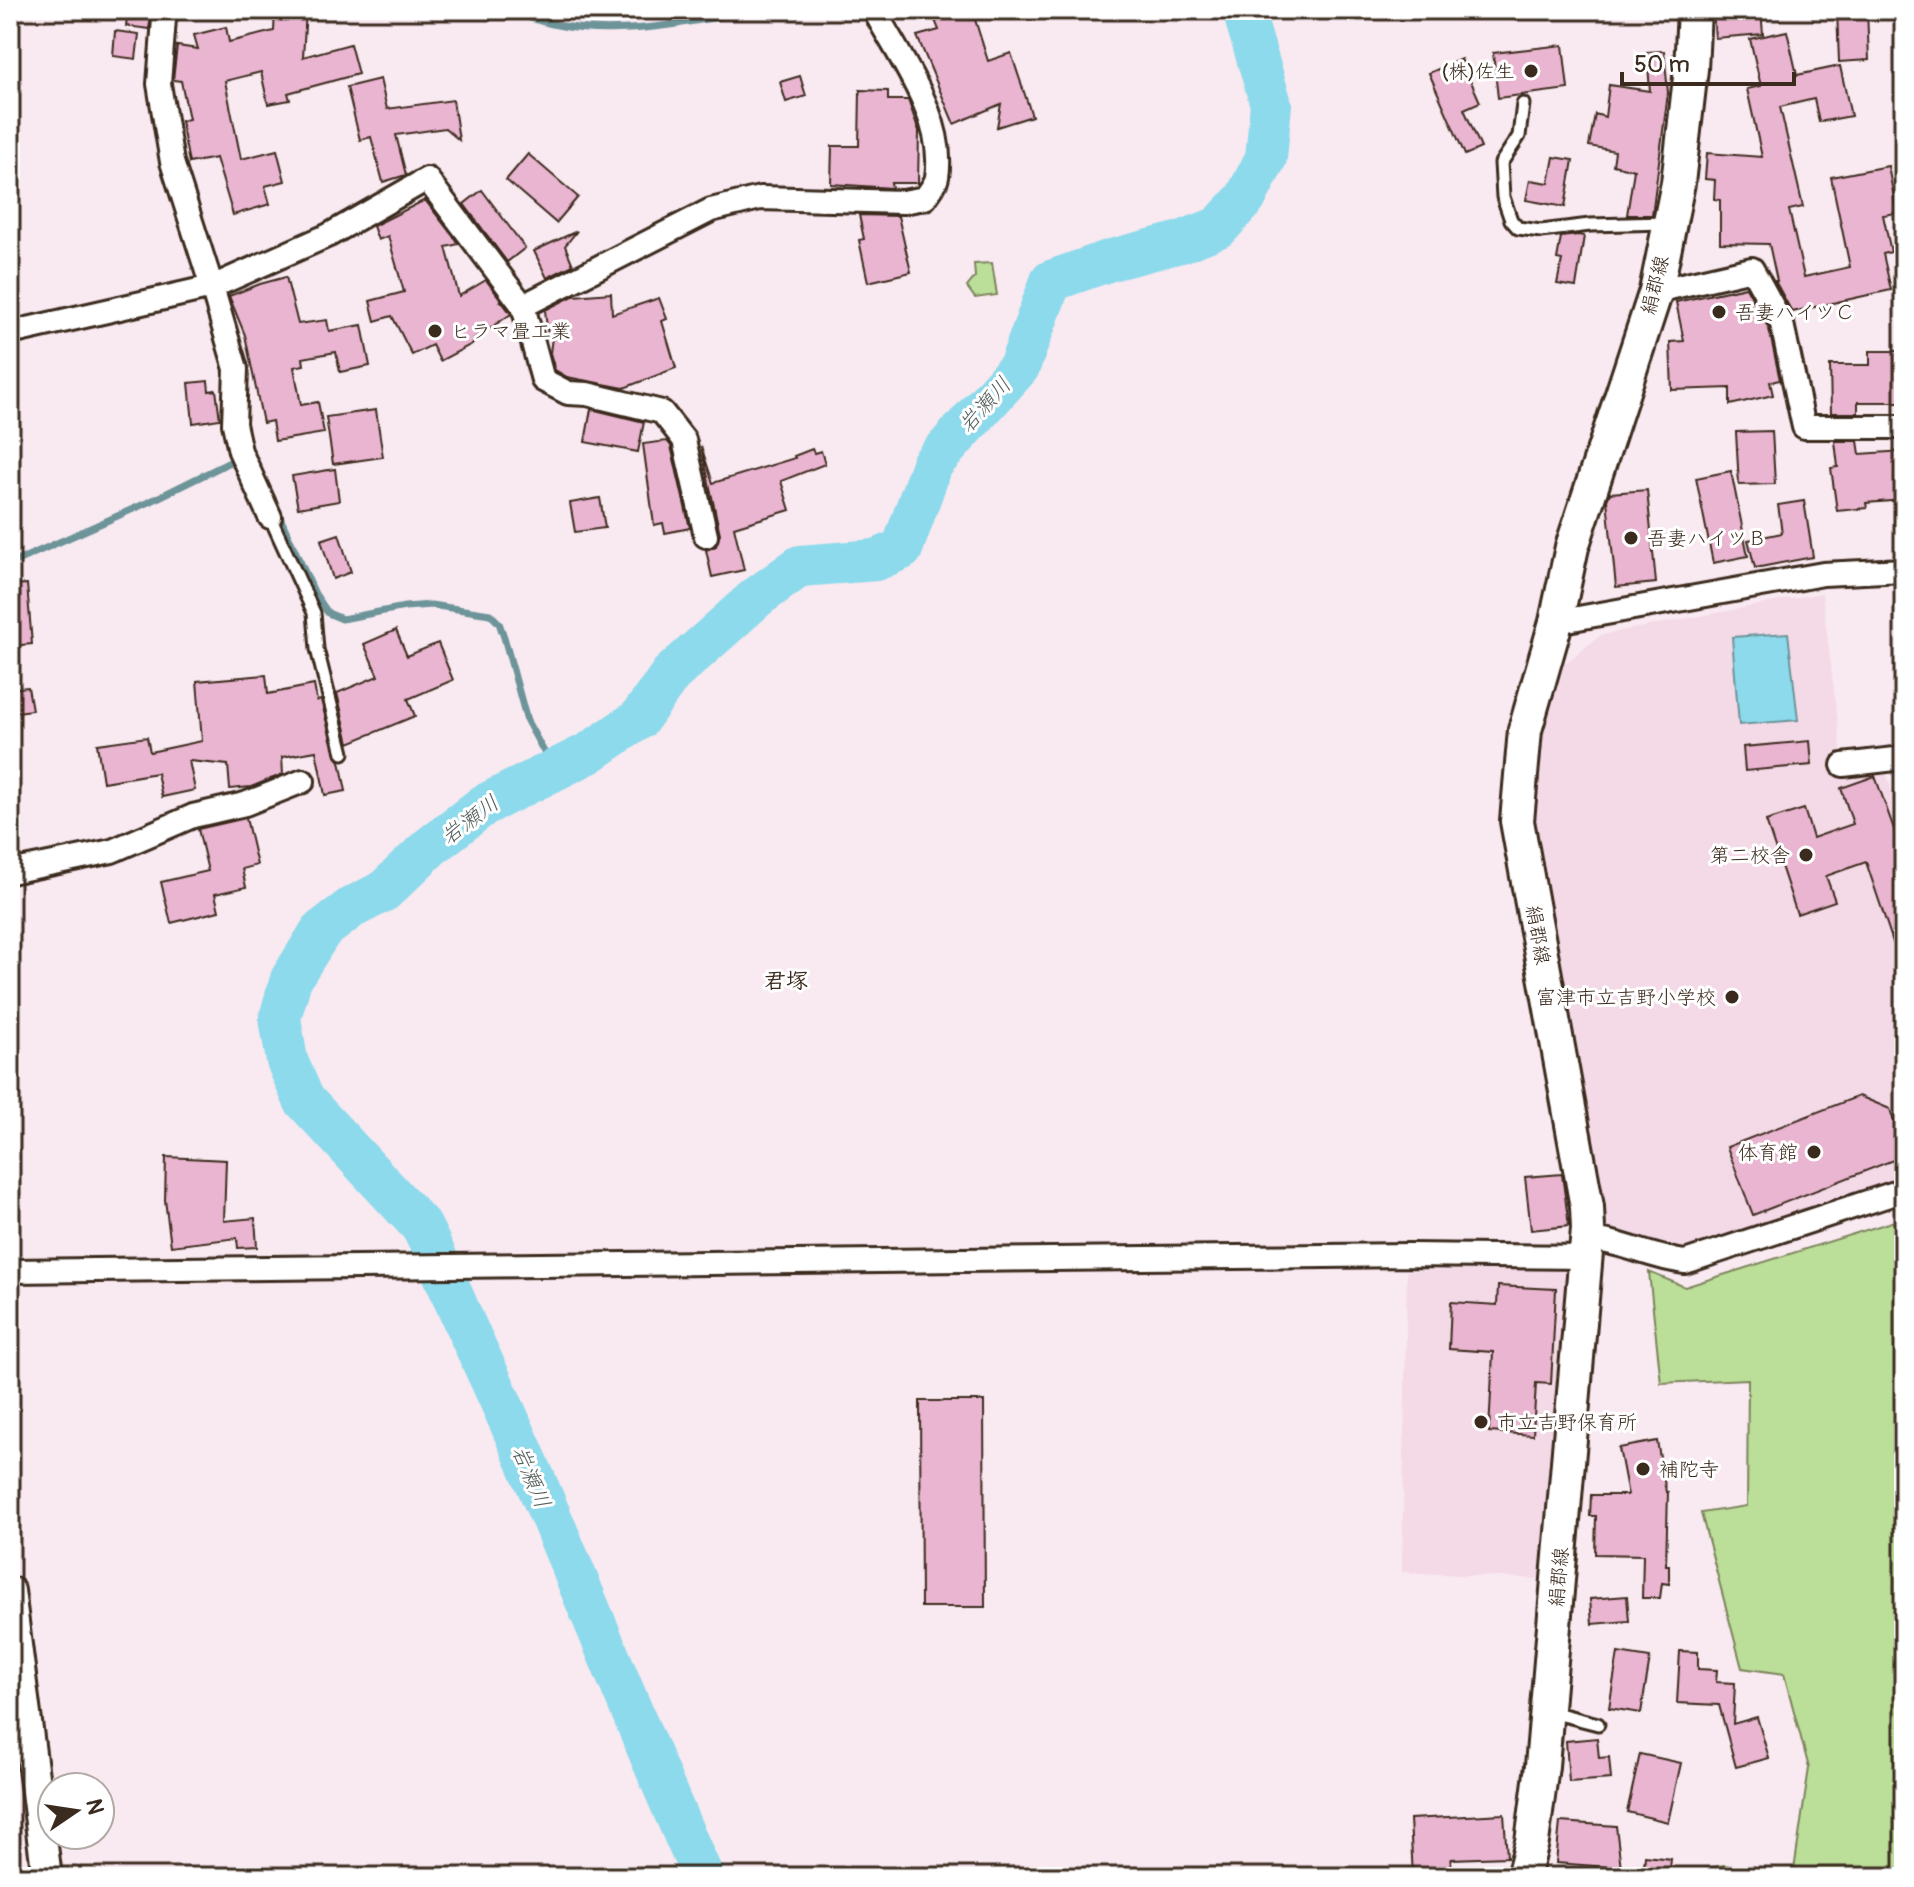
<svg xmlns="http://www.w3.org/2000/svg" width="1914" height="1887" font-family="Pangolin,'Klee One',sans-serif">
  <style>
    .built { fill: #f4d9e7 }
    .green { fill: #bbde99; stroke: #7b845c; stroke-width: 2 }
    .water { fill: #8cdaeb; stroke: #6c9499; stroke-width: 2 }
    .lines { fill: none; stroke-linecap: round; stroke-linejoin: round }
    .stream { stroke: #6c9499; stroke-width: 7 }
    .river { stroke: #8cdaeb; stroke-width: 42 }
    .building { fill: #eab5d0; stroke: #3b2a1e; stroke-width: 2 }
    .service-casing { stroke: #3b2a1e; stroke-width: 17 }
    .minor-casing { stroke: #3b2a1e; stroke-width: 28 }
    .tertiary-casing { stroke: #3b2a1e; stroke-width: 34 }
    .secondary-casing { stroke: #3b2a1e; stroke-width: 38 }
    .service { stroke: #fff; stroke-width: 11 }
    .minor { stroke: #fff; stroke-width: 22 }
    .tertiary { stroke: #fff; stroke-width: 28 }
    .secondary { stroke: #fff; stroke-width: 32 }
    .poi-dot { fill: #3b2a1e; stroke: #fff; stroke-width: 3 }
    .labels { text-anchor: middle; dominant-baseline: central; stroke-width: 6; stroke-linejoin: round; paint-order: stroke }
    .poi-label { font-size: 20px; fill: #3b2a1e; stroke: #fff; text-anchor: start }
    .street-label { font-size: 20px; fill: #3b2a1e; stroke: #fff }
    .water-label { font-size: 22px; font-style: italic; fill: #535f5c; stroke: #fff }
    .neighbourhood-label { font-size: 22px; font-weight: bold; fill: #3b2a1e; stroke: #fff }
  </style>
  <rect width="100%" height="100%" fill="#f9e9f1"/>
  <filter id="ink" filterUnits="userSpaceOnUse"><feTurbulence type="fractalNoise" baseFrequency=".0125" numOctaves="2"/><feDisplacementMap in="SourceGraphic" scale="16" xChannelSelector="R" yChannelSelector="G"/><feConvolveMatrix kernelMatrix="1 2 1 2 8 2 1 2 1" color-interpolation-filters="sRGB"/></filter>
  <g filter="url(#ink)">
    <g class="built">
      <polygon points="1822,593 1843,765 1881,760 1904,825 1904,1183 1677,1253 1604,1229 1530,802 1553,673 1601,635"/>
      <polygon points="1566,1268 1573,1273 1542,1579 1402,1572 1407,1271"/>
    </g>
    <g class="green">
      <polygon points="992,263 997,295 975,298 967,287 975,277 974,264"/>
      <polygon points="1904,1218 1904,1877 1691,1877 1693,1871 1724,1865 1793,1877 1809,1768 1784,1674 1742,1668 1701,1513 1747,1506 1748,1379 1661,1383 1649,1272 1685,1287"/>
    </g>
    <polygon class="water" points="1788,633 1798,720 1739,725 1732,637"/>
    <g class="lines">
      <g class="stream">
        <path d="M512,10C587,47 680,23 759,10"/>
        <polyline points="277,511 315,594 328,613 342,619 405,607 431,605 490,614 499,623 504,637 527,721 554,770"/>
        <polyline points="10,564 151,501 240,457"/>
      </g>
      <path class="river" d="M703,1877C622,1696 553,1510 468,1331C452,1296 439,1259 421,1226L304,1100L287,1061L280,1018L291,979L321,931L351,908L384,891L430,847L484,805L589,753L639,719L671,674L756,598L800,566L876,560L902,549L932,464L1019,367L1051,281L1111,260L1181,242L1219,227L1245,199L1266,158L1271,104L1243,10"/>
    </g>
    <g class="building">
      <polygon points="128,10 152,11 149,29 126,26"/>
      <polygon points="275,10 306,10 303,57 350,44 358,74 288,93 290,100 268,104 261,72 225,81 241,159 277,150 285,181 265,186 270,204 233,215 216,158 189,163 181,121 189,119 181,81 173,80 177,46 198,49 194,35 226,27 229,42 274,31"/>
      <polygon points="966,10 972,10 988,61 1011,53 1032,116 997,127 1001,104 954,124 917,36 939,30 935,20"/>
      <polygon points="1713,10 1761,10 1763,34 1715,38"/>
      <polygon points="1837,10 1867,10 1869,60 1839,62"/>
      <polygon points="115,31 139,34 136,59 113,56"/>
      <polygon points="1787,31 1797,75 1840,66 1851,116 1819,122 1814,99 1780,107 1803,207 1789,210 1804,277 1850,267 1831,177 1888,166 1897,213 1883,215 1891,252 1883,254 1891,290 1792,312 1775,281 1777,281 1769,244 1720,243 1720,200 1714,199 1715,180 1705,179 1707,153 1762,157 1747,89 1761,86 1750,39"/>
      <polygon points="1563,45 1568,89 1498,98 1493,53"/>
      <polygon points="1664,51 1668,93 1652,215 1627,215 1634,170 1613,165 1615,151 1589,146 1595,114 1605,117 1609,85 1650,91 1647,52"/>
      <polygon points="1461,59 1480,102 1464,109 1481,148 1465,155 1429,73"/>
      <polygon points="800,76 806,96 786,102 780,82"/>
      <polygon points="380,79 387,109 453,100 459,140 445,128 396,135 406,175 383,182 371,137 360,140 347,87"/>
      <polygon points="860,90 888,91 888,100 908,100 919,131 918,183 891,183 892,188 831,184 832,146 859,146"/>
      <polygon points="528,154 578,197 556,223 506,180"/>
      <polygon points="1554,157 1573,160 1565,207 1526,200 1530,180 1549,183"/>
      <polygon points="482,190 525,248 507,262 464,204"/>
      <polygon points="425,200 459,244 446,247 459,296 486,280 502,301 499,302 502,302 511,314 474,339 476,342 440,361 432,345 412,355 392,316 375,321 370,301 404,292 388,236 378,240 373,226"/>
      <polygon points="859,215 898,216 911,272 868,282 859,240 864,239"/>
      <polygon points="577,231 565,246 573,265 547,278 534,251"/>
      <polygon points="1578,235 1584,236 1576,287 1557,284 1562,260 1557,259 1561,237"/>
      <polygon points="286,277 298,324 327,320 329,331 362,325 370,366 340,372 336,352 303,358 304,365 294,367 301,405 318,402 324,433 275,441 272,421 263,423 245,335 229,296 260,284"/>
      <polygon points="1746,287 1769,329 1780,380 1770,382 1773,395 1730,405 1730,388 1672,390 1670,342 1684,341 1676,302"/>
      <polygon points="611,293 612,314 659,298 667,319 662,321 676,368 624,388 567,377 555,370 550,353 552,337 548,337 545,310 573,296"/>
      <polygon points="1870,351 1904,351 1904,402 1858,402 1858,413 1831,413 1830,365 1870,365"/>
      <polygon points="208,381 209,391 216,390 220,419 193,423 189,383"/>
      <polygon points="591,409 644,422 638,452 585,442"/>
      <polygon points="376,410 383,457 333,464 326,417"/>
      <polygon points="1772,431 1775,484 1739,485 1736,432"/>
      <polygon points="667,441 671,446 690,528 665,533 663,523 654,525 643,444"/>
      <polygon points="1835,441 1858,441 1860,454 1904,451 1904,500 1866,503 1867,508 1837,511 1831,468 1838,467"/>
      <polygon points="701,446 713,483 795,458 794,456 812,449 814,453 821,451 825,464 781,481 790,510 734,527 744,570 712,577 706,550 716,546 720,534"/>
      <polygon points="335,469 339,501 298,508 292,476"/>
      <polygon points="1731,471 1748,556 1713,563 1696,478"/>
      <polygon points="1647,490 1656,583 1616,587 1607,500 1610,493"/>
      <polygon points="600,498 605,528 575,532 570,503"/>
      <polygon points="1804,501 1813,557 1755,568 1748,540 1782,533 1778,505"/>
      <polygon points="339,534 351,572 333,579 321,540"/>
      <polygon points="27,584 32,644 10,646 10,585"/>
      <polygon points="396,630 407,656 438,643 453,680 408,699 415,716 349,743 337,693 378,676 364,644"/>
      <polygon points="266,675 268,694 314,685 317,701 321,700 335,755 340,761 346,791 325,795 316,751 282,757 283,774 251,787 230,789 228,765 189,761 195,790 162,797 157,773 103,782 97,744 147,737 150,752 202,741 197,681"/>
      <polygon points="28,687 32,710 10,713 10,689"/>
      <polygon points="1810,741 1812,765 1745,771 1743,747"/>
      <polygon points="1875,776 1904,857 1904,965 1901,966 1866,862 1826,876 1835,901 1797,914 1766,821 1804,809 1813,838 1853,824 1841,788"/>
      <polygon points="246,818 257,865 242,869 246,887 215,894 219,911 171,923 161,882 208,871 198,829"/>
      <polygon points="1859,1096 1890,1109 1899,1137 1894,1139 1901,1157 1753,1215 1727,1147"/>
      <polygon points="166,1157 226,1160 224,1221 255,1218 257,1247 238,1248 237,1238 171,1246 165,1200"/>
      <polygon points="1562,1174 1569,1226 1531,1230 1525,1177"/>
      <polygon points="1498,1286 1556,1289 1551,1384 1536,1383 1533,1435 1489,1432 1493,1352 1449,1349 1451,1302 1497,1305"/>
      <polygon points="920,1401 984,1401 985,1607 921,1607"/>
      <polygon points="1657,1441 1666,1492 1668,1492 1666,1565 1669,1565 1669,1584 1662,1583 1660,1598 1642,1598 1643,1555 1595,1554 1596,1516 1590,1516 1591,1495 1628,1495 1619,1448"/>
      <polygon points="1627,1596 1629,1621 1592,1624 1590,1599"/>
      <polygon points="1680,1651 1698,1652 1698,1669 1717,1670 1716,1682 1735,1683 1733,1724 1757,1717 1769,1758 1736,1767 1719,1705 1677,1703"/>
      <polygon points="1618,1653 1650,1658 1641,1713 1609,1708"/>
      <polygon points="1597,1738 1599,1758 1609,1757 1611,1779 1569,1782 1566,1741"/>
      <polygon points="1640,1754 1681,1763 1668,1822 1627,1812"/>
      <polygon points="1504,1814 1507,1857 1451,1859 1452,1877 1413,1877 1410,1819"/>
      <polygon points="1560,1822 1616,1826 1621,1868 1556,1863"/>
      <polygon points="1645,1856 1671,1859 1669,1877 1643,1877"/>
    </g>
    <g class="lines">
      <defs>
        <g id="service">
          <polyline points="1523,104 1519,136 1501,163 1503,197 1511,220 1518,228 1541,231 1590,225 1665,223"/>
          <polyline points="270,517 314,613 317,649 343,753"/>
          <polyline points="1551,1712 1598,1724"/>
        </g>
        <g id="minor">
          <polyline points="1656,291 1752,269 1782,324 1804,427 1904,427"/>
          <polyline points="523,306 543,380 568,393 587,394 662,412 684,440 706,536"/>
          <polyline points="10,333 212,287 172,162 159,84 164,19 168,10"/>
          <path d="M270,517L240,451L234,424L236,369L212,287L329,235L427,179L523,306L711,210L760,198L903,202L925,198C929,192 936,184 937,177C946,121 903,63 878,17L877,10"/>
          <polyline points="1556,622 1823,574 1904,570"/>
          <polyline points="1843,765 1904,758"/>
          <polyline points="10,872 112,851 193,816 245,804 303,781"/>
          <path d="M1588,1239C1621,1241 1651,1258 1685,1262L1895,1193H1904"/>
          <polyline points="10,1271 1409,1255 1586,1257"/>
        </g>
        <polyline id="tertiary" points="10,1591 47,1877"/>
        <polyline id="secondary" points="1523,1877 1532,1842 1542,1766 1588,1229 1587,1207 1517,821 1525,730 1556,622 1572,547 1656,291 1678,183 1691,69 1694,10"/>
      </defs>
      <use href="#service" class="service-casing"/>
      <use href="#minor" class="minor-casing"/>
      <use href="#tertiary" class="tertiary-casing"/>
      <use href="#secondary" class="secondary-casing"/>
      <use href="#service" class="service"/>
      <use href="#minor" class="minor"/>
      <use href="#tertiary" class="tertiary"/>
      <use href="#secondary" class="secondary"/>
    </g>
  </g>
  <g class="poi-dot">
    <circle cx="1531" cy="71" r="8"/>
    <circle cx="1719" cy="312" r="8"/>
    <circle cx="435" cy="331" r="8"/>
    <circle cx="1631" cy="538" r="8"/>
    <circle cx="1806" cy="855" r="8"/>
    <circle cx="1732" cy="997" r="8"/>
    <circle cx="1814" cy="1152" r="8"/>
    <circle cx="1481" cy="1422" r="8"/>
    <circle cx="1643" cy="1469" r="8"/>
  </g>
  <g class="labels">
    <g class="poi-label">
      <text x="1515" y="71" text-anchor="end">(株)佐生</text>
      <text x="1735" y="312">吾妻ハイツＣ</text>
      <text x="451" y="331">ヒラマ畳工業</text>
      <text x="1647" y="538">吾妻ハイツＢ</text>
      <text x="1790" y="855" text-anchor="end">第二校舎</text>
      <text x="1716" y="997" text-anchor="end">富津市立吉野小学校</text>
      <text x="1798" y="1152" text-anchor="end">体育館</text>
      <text x="1497" y="1422">市立吉野保育所</text>
      <text x="1659" y="1469">補陀寺</text>
    </g>
    <g class="street-label">
      <text transform="translate(1655 285) rotate(-76)">絹郡線</text>
      <text transform="translate(1538 935) rotate(80)">絹郡線</text>
      <text transform="translate(1559 1577) rotate(-85)">絹郡線</text>
    </g>
    <g class="water-label">
      <text transform="translate(985 405) rotate(-48)">岩瀬川</text>
      <text transform="translate(470 820) rotate(-37)">岩瀬川</text>
      <text transform="translate(531 1477) rotate(67)">岩瀬川</text>
    </g>
    <g class="neighbourhood-label">
      <text x="786" y="981">君塚</text>
    </g>
  </g>
  <rect width="1914" height="1887" fill="none" stroke="#fff" stroke-width="40"/>
  <rect x="20" y="20" width="1874" height="1847" fill="none" stroke="#3b2a1e" stroke-width="3" filter="url(#ink)"/>
  <g transform="translate(76 1811) rotate(77)"><circle r="38" fill="#ffffff" stroke="#b1aaa5" stroke-width="2"/>
  <path d="M0-6L14 30L0 20L-14 30Z" fill="#3b2a1e"/>
  <text y="-12" font-size="22" font-weight="bold" text-anchor="middle" fill="#3b2a1e">N</text>
  </g>
  <path d="M1622 72v12h172v-12" fill="none" stroke="#3b2a1e" stroke-width="4"/>
  <text x="1634" y="72" font-size="24" fill="#3b2a1e" stroke="#ffffff" stroke-width="6" paint-order="stroke">50 m</text>
</svg>
